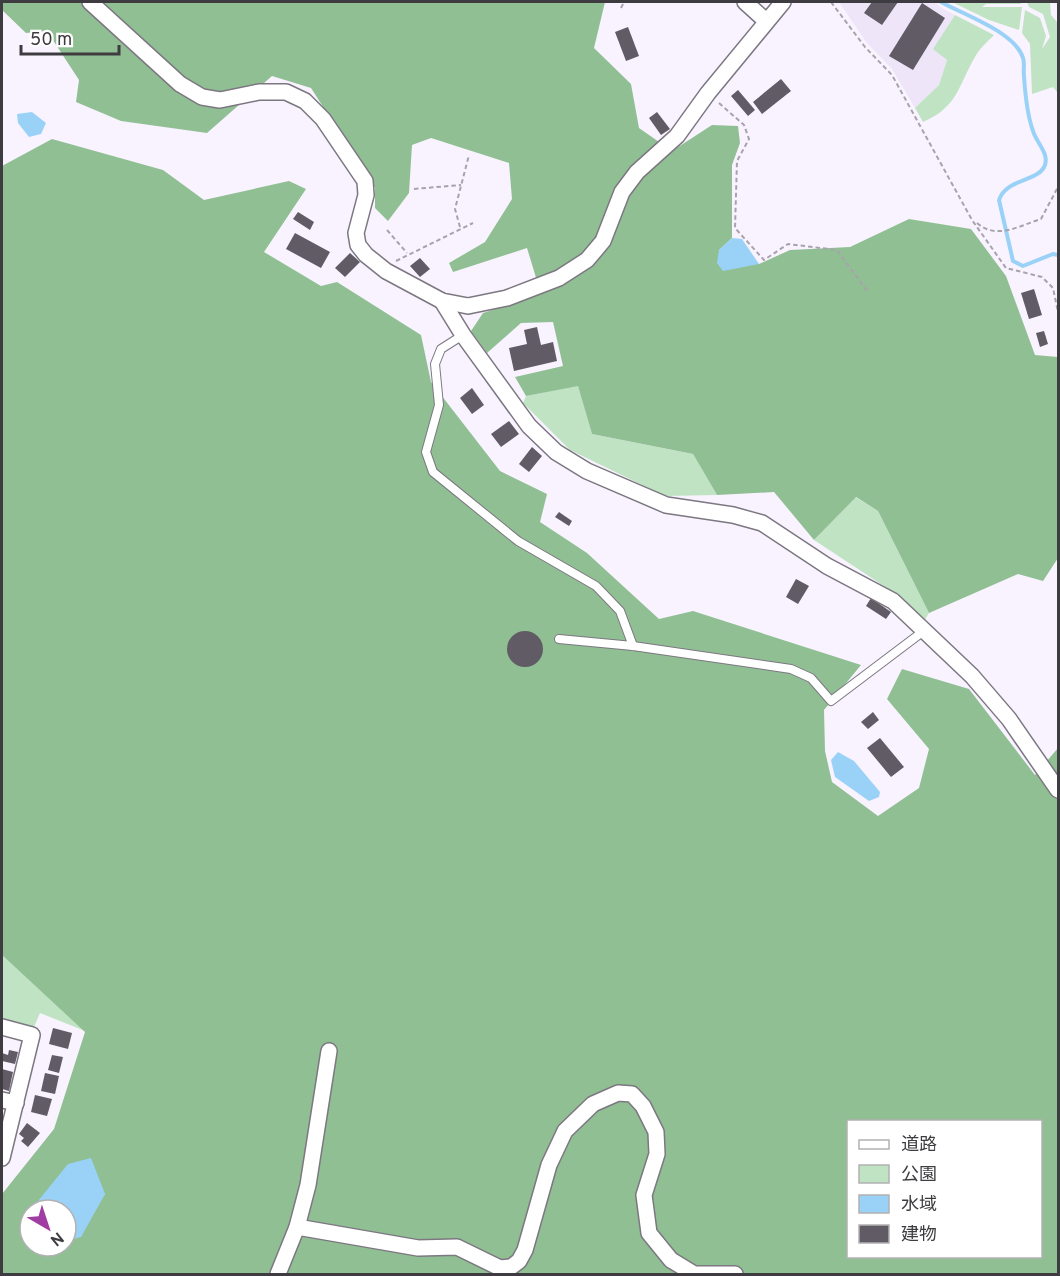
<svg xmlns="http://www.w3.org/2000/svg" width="1060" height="1276" font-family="Overpass,'Noto Sans JP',sans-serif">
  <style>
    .built { fill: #eee6f8 }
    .green { fill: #c0e3c3 }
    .forest { fill: #91bf94; fill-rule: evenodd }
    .water { fill: #9ad2f7 }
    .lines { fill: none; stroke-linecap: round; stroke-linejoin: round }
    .stream { stroke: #9ad2f7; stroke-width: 4 }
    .building { fill: #605b65 }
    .service-casing { stroke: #7c7781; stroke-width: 10 }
    .minor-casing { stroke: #7c7781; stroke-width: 18 }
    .path { stroke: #a7a3ab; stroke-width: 2; stroke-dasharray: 4.5 3; stroke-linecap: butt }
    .service { stroke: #fff; stroke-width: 8 }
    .minor { stroke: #fff; stroke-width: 15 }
  </style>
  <rect width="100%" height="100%" fill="#f9f3ff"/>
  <polygon class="built" points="839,2 936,2 940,7 955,15 934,48 947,60 939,85 915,108 892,69 867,43"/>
  <g class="green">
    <polygon points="952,2 1020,2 1021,4 986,4 982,7 1022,7 1019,30 989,20"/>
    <polygon points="1027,2 1050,2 1051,15 1058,23 1058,93 1053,87 1032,94 1030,44 1022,33 1025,10 1040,18 1046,36 1042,49 1050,37 1043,14 1029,7"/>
    <path d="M955,15L994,35C987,42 979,49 975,57C958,86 958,107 923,122L915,108L939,85L947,60L933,49Z"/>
    <polygon points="578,385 592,434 693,454 717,495 665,496 570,450 523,403 526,396"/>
    <polygon points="855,497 878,511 929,613 924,621 890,590 814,540"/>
    <polygon points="2,955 85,1031 40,1013 34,1027 2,1018"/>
  </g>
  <g class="forest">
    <polygon points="2,2 605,2 594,48 631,84 639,128 672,151 712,125 738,126 740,143 732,165 732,238 719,250 759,264 790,250 850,247 909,219 971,229 1006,276 1035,355 1058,357 1058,558 1043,581 1018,574 929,613 878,511 856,497 814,540 774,492 717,495 693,454 592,434 578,386 526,396 515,377 563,366 553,322 521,323 487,353 471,331 483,313 541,294 527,248 453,272 449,263 485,242 512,199 509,163 431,138 412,145 409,193 388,221 375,208 375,188 311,88 272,76 207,133 121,121 76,102 79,80 47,31 26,33 2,10"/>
    <path d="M52,139L163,170L204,200L289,181L306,189L264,252L321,286L337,282L421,335L431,382L500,471L547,494L540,522L587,553L659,619L693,611L861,665L824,710L825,751L832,782L878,816L919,788L929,749L887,699L902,669L969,689L1035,775L1058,748V1274H2V1194L54,1129L85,1032L2,955V166ZM848,1122H1040V1256H848ZM105,1194L70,1240L66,1237V1246H30V1210H35L34,1206Z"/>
  </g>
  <g class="water">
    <polygon points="32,112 46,123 41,134 29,137 18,123 17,114"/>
    <polygon points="732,238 742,239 759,264 723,271 717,263 719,250"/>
    <polygon points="838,752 854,761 880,792 879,797 869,801 835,777 831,760"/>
    <polygon points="91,1158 105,1194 81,1237 70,1240 66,1237 66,1210 35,1210 34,1206 68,1164"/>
  </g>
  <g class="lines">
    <path class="stream" d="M941,2C964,15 1015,32 1023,58C1025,63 1023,71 1024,76C1025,92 1028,117 1033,131C1036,142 1049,153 1045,165C1039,182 1006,178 999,200L1013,261L1023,266L1053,254L1058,255"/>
  </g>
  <g class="building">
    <polygon points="872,2 898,2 882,25 864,13"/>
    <polygon points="922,3 945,18 913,70 889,56"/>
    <polygon points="628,27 639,56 626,61 615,32"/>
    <polygon points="781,79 791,91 762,114 753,102"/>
    <polygon points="738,90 755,110 748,116 731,96"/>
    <polygon points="657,112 670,129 661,135 649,118"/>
    <polygon points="298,212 314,222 310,230 293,219"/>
    <polygon points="295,233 330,252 321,268 286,249"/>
    <polygon points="350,253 360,262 345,277 335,268"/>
    <polygon points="420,258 430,269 420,277 410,266"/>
    <polygon points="1034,289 1042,315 1029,319 1021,293"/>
    <polygon points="537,327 541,345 553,342 557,361 514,371 509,348 527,344 524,330"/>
    <polygon points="1044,331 1048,344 1040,347 1036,333"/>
    <polygon points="472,388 484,405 472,414 460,398"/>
    <polygon points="509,421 519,434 501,447 491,434"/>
    <polygon points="532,447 542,456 529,472 519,464"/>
    <polygon points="559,512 572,521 569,526 555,517"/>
    <polygon points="796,579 809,586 798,604 786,597"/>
    <polygon points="871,598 891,612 886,619 866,606"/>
    <circle cx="525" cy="649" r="18"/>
    <polygon points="873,712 879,720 868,729 861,722"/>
    <polygon points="880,738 904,767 891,777 867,748"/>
    <polygon points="53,1028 72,1033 68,1049 49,1044"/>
    <polygon points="9,1050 18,1052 15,1064 2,1061 2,1053 8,1055"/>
    <polygon points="52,1055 63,1057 59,1073 48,1070"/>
    <polygon points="2,1069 13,1072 9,1091 2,1089"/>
    <polygon points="45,1073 59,1076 55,1094 41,1091"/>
    <polygon points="35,1095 52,1099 47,1116 31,1112"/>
    <polygon points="27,1123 40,1133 28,1147 21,1141 24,1138 19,1134"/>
  </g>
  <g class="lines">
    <defs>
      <g id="service">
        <polyline points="463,335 441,349 435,364 439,405 426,452 433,472 518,541 596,586 620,611 633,646"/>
        <polyline points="559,639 633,646 791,669 811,678 831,701 925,630"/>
      </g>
      <g id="minor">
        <polyline points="90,2 180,84 202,97 220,100 259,92 286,92 305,101 323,119 365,181 366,195 356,233 358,245 366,255 386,271 442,301 468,306 507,298 559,278 587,260 603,241 622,192 637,172 677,136 708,93 783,2"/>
        <polyline points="745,2 766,21"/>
        <polyline points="442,301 463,335 529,426 556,452 587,471 666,505 733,515 762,523 827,566 893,601 972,676 1009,719 1058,790"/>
        <polyline points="2,1027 32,1035 2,1158"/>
        <polyline points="2,1100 16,1103"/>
        <polyline points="297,1227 418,1248 457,1247 500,1268 511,1267 519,1261 525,1250 549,1165 565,1131 593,1104 618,1093 632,1094 643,1106 656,1132 657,1154 644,1195 649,1233 671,1260 694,1274 735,1274"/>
        <polyline points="278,1274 297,1227 308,1185 329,1051"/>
      </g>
    </defs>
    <use href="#service" class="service-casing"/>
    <use href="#minor" class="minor-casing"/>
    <g class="path">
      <polyline points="831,2 865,47 892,75 972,220 1006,268 1042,277 1053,288 1058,312"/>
      <polyline points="621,8 624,2"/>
      <polyline points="719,103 744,125 749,139 737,161 735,228 764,260 788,244 837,250 867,291"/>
      <polyline points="414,189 461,185"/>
      <path d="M977,223C996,240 1019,226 1041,219L1058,187"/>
      <polyline points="460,227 455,209 469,155"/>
      <polyline points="387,230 407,253"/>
      <polyline points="396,261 473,223"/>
      <polyline points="1058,530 1058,531"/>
    </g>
    <use href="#service" class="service"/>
    <use href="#minor" class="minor"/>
  </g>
  <rect width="1060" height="1276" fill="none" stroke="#3e3c40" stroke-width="6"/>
  <rect x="847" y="1120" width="195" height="138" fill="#ffffff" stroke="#b2b1b3" stroke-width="1.5"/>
  <rect x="859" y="1140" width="30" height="9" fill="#ffffff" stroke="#b2b1b3" stroke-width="1.5"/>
  <text x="901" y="1150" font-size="18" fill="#3e3c40">道路</text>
  <rect x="859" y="1165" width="30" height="18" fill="#c0e3c3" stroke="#b2b1b3" stroke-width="1.5"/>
  <text x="901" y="1180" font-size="18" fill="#3e3c40">公園</text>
  <rect x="859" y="1195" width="30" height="18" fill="#9ad2f7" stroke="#b2b1b3" stroke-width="1.5"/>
  <text x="901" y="1210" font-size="18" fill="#3e3c40">水域</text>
  <rect x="859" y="1225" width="30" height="18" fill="#605b65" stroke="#b2b1b3" stroke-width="1.5"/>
  <text x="901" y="1240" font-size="18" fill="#3e3c40">建物</text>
  <g transform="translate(48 1228) rotate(141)"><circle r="28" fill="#ffffff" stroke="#b2b1b3" stroke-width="1.5"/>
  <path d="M0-4.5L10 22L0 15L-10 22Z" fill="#a03da3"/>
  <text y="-9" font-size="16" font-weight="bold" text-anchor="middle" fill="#3e3c40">N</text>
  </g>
  <path d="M21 45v9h98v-9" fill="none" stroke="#3e3c40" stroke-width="3"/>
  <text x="30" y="45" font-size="18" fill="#3e3c40" stroke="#ffffff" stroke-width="4.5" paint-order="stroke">50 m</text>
</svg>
